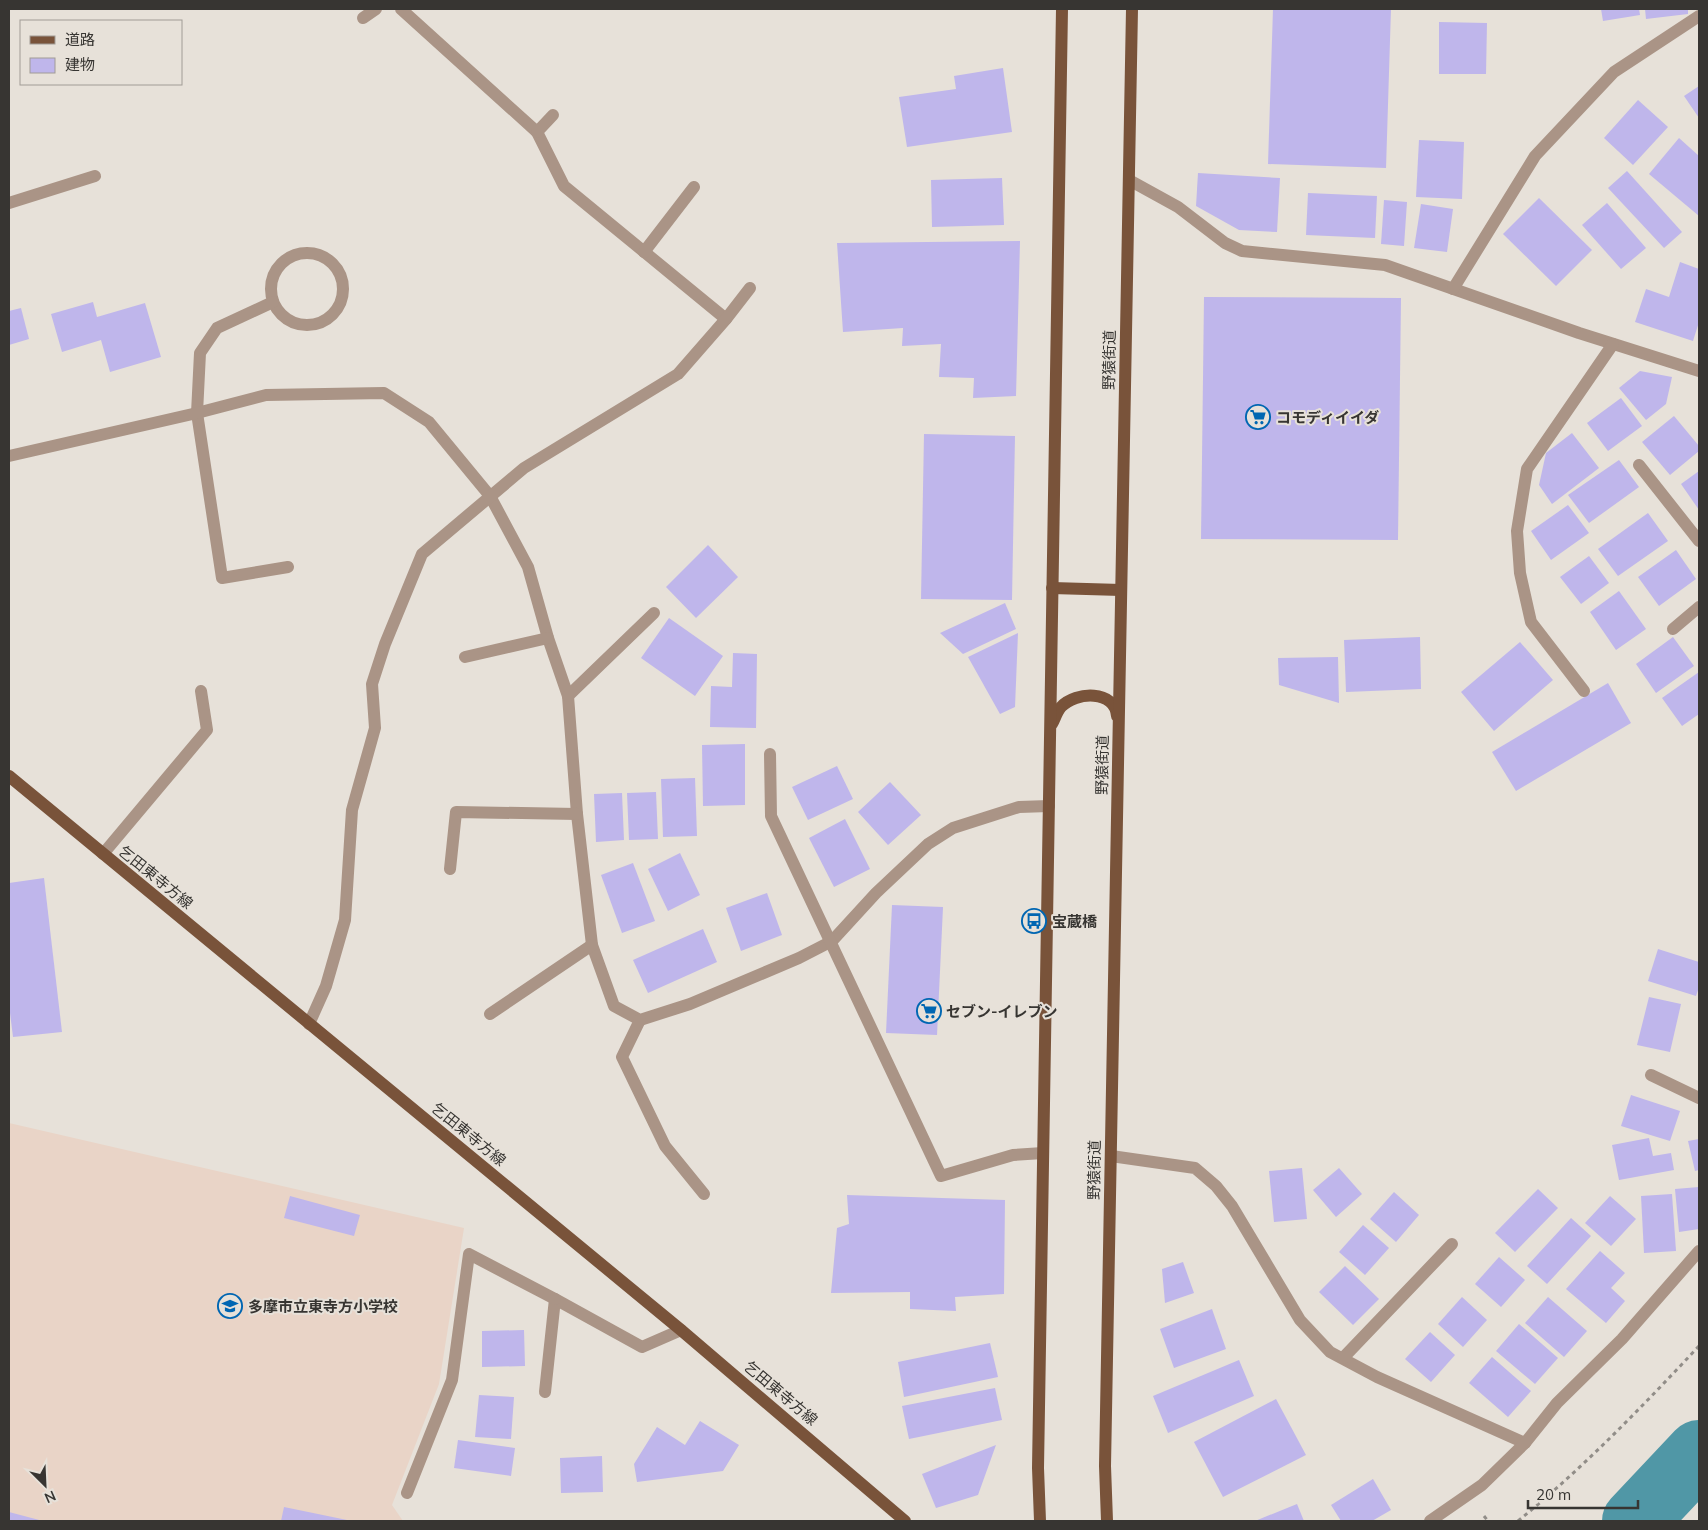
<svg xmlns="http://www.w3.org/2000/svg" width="1708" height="1530" font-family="Mulish,'Noto Sans JP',sans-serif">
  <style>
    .education { fill: #e9d4c7 }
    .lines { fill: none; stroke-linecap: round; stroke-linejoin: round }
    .river { stroke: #5097a6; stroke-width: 66 }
    .building { fill: #bfb6eb }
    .path { stroke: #918d88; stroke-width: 3; stroke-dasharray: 4 4; stroke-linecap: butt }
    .minor { stroke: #aa9486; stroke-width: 12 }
    .major { stroke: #79533a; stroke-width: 12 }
    .labels { text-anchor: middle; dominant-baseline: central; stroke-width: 4; stroke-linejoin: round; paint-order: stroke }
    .street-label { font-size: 15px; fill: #373532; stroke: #e7e1d9 }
    .poi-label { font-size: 15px; font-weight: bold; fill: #373532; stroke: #e7e1d9; text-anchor: start }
  </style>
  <rect width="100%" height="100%" fill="#e7e1d9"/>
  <polygon class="education" points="9,1123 464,1228 439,1384 392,1505 403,1521 9,1521"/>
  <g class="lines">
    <polyline class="river" points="1635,1521 1699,1453"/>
  </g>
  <g class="building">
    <polygon points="1273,9 1391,9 1386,168 1268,164"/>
    <polygon points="1601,9 1639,9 1640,15 1603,21"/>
    <polygon points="1645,9 1688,9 1688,14 1646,19"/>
    <polygon points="1439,22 1487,23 1486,74 1439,74"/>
    <polygon points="1003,68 1012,132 907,147 899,97 956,89 954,76"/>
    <polygon points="1699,86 1699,118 1684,96"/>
    <polygon points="1638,100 1668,127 1633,165 1604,138"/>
    <polygon points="1679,138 1699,156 1699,216 1649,174"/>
    <polygon points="1419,140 1464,142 1462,199 1416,197"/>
    <polygon points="1627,171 1682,232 1664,248 1608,188"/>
    <polygon points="1198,173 1280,178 1277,232 1239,230 1196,206"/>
    <polygon points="1002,178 1004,225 932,227 931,180"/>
    <polygon points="1308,193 1377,196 1375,238 1306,235"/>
    <polygon points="1539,198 1592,250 1556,286 1503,234"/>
    <polygon points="1384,200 1407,202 1404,246 1381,244"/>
    <polygon points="1607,203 1646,248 1621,269 1582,225"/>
    <polygon points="1421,204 1453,209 1447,252 1414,248"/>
    <polygon points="1020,241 1016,396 973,398 974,378 939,377 941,344 902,346 903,328 843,332 837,243"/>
    <polygon points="1680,262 1699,269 1699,322 1693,341 1635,322 1646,289 1669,297"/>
    <polygon points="1204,297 1401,298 1398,540 1201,539"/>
    <polygon points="93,302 97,317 145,303 161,357 110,372 101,340 62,352 51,314"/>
    <polygon points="21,308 29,339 9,345 9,311"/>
    <polygon points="1640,371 1672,377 1666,404 1646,420 1619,388"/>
    <polygon points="1621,398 1642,426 1608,451 1587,423"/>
    <polygon points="1674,416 1699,446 1699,451 1670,475 1642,442"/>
    <polygon points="1572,433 1599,468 1552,504 1539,485 1546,453"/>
    <polygon points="924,434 1015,436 1012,600 921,599"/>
    <polygon points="1619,460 1639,487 1589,523 1568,495"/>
    <polygon points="1699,471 1699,510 1681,484"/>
    <polygon points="1568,505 1589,533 1551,560 1531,531"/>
    <polygon points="1648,513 1668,541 1618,576 1598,549"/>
    <polygon points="708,545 738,577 696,618 666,587"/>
    <polygon points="1676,550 1696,579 1659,606 1638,577"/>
    <polygon points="1589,556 1609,583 1581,604 1560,577"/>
    <polygon points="1619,591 1646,629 1616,650 1590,612"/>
    <polygon points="1005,603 1016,629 963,654 940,633"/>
    <polygon points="669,618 723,656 695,696 641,658"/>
    <polygon points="1018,633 1015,707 1000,714 968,657"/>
    <polygon points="1420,637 1421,689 1346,692 1344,640"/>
    <polygon points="1673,637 1694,666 1656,693 1636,664"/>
    <polygon points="1520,642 1553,680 1494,731 1461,692"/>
    <polygon points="733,653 757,654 756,728 710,727 711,686 732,687"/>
    <polygon points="1338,657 1339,703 1279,685 1278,658"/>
    <polygon points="1699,672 1699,714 1682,726 1662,698"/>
    <polygon points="1608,683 1631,723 1516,791 1492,752"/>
    <polygon points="745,744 745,805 703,806 702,745"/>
    <polygon points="837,766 853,799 808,820 792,787"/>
    <polygon points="695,778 697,836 663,837 661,779"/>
    <polygon points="890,782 921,815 888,845 858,812"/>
    <polygon points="656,792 658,839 629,840 627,793"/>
    <polygon points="622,793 624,840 596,842 594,794"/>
    <polygon points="845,819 870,869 834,887 809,838"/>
    <polygon points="680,853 700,895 668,911 648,869"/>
    <polygon points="633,863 655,921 622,933 601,875"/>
    <polygon points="44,878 62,1032 13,1037 9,1005 9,883"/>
    <polygon points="767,893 782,935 741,951 726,908"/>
    <polygon points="892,905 943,907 937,1035 886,1033"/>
    <polygon points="703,929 717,962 648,993 633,960"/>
    <polygon points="1658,949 1699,962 1699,987 1696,996 1648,981"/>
    <polygon points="1649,997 1681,1004 1670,1052 1637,1045"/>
    <polygon points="1631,1095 1680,1111 1670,1141 1621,1126"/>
    <polygon points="1649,1138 1653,1156 1671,1153 1674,1170 1619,1180 1612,1145"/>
    <polygon points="1699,1139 1699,1170 1695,1171 1688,1141"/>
    <polygon points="1302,1168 1307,1219 1274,1222 1269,1171"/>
    <polygon points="1339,1168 1362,1194 1336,1217 1313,1190"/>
    <polygon points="1699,1187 1699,1229 1679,1232 1675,1189"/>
    <polygon points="1538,1189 1558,1208 1515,1252 1495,1233"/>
    <polygon points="1394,1192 1419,1215 1396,1242 1370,1219"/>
    <polygon points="1672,1194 1676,1251 1644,1253 1641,1196"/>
    <polygon points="847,1195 1005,1200 1004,1294 955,1297 956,1311 910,1309 910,1292 831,1293 837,1228 849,1224"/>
    <polygon points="290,1196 360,1215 354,1236 284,1218"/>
    <polygon points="1610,1196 1636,1219 1611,1246 1585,1223"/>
    <polygon points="1571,1218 1591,1236 1547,1284 1527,1266"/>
    <polygon points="1363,1225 1389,1248 1365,1275 1339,1252"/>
    <polygon points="1600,1251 1625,1273 1611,1288 1625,1301 1606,1323 1566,1289"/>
    <polygon points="1499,1257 1525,1280 1501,1307 1475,1284"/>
    <polygon points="1183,1262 1194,1293 1165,1303 1162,1269"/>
    <polygon points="1345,1266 1379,1299 1353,1325 1319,1292"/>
    <polygon points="1462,1297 1487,1320 1463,1347 1438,1324"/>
    <polygon points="1548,1297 1587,1331 1564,1357 1525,1323"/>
    <polygon points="1212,1309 1226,1349 1174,1368 1160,1329"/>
    <polygon points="1519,1324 1558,1358 1535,1384 1496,1351"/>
    <polygon points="524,1330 525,1366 482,1367 482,1331"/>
    <polygon points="1430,1332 1455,1355 1431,1382 1405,1359"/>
    <polygon points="990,1343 998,1377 904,1397 898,1362"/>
    <polygon points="1492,1357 1531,1391 1508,1417 1469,1383"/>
    <polygon points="1239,1360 1254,1396 1168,1433 1153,1396"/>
    <polygon points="995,1388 1002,1420 909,1439 902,1406"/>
    <polygon points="479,1395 514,1397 511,1439 475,1437"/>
    <polygon points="1276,1399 1306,1455 1223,1497 1194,1442"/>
    <polygon points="700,1421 739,1445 723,1471 637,1482 634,1464 657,1427 685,1445"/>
    <polygon points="458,1440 515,1448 511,1476 454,1468"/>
    <polygon points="996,1445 978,1495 936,1508 922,1474"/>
    <polygon points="602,1456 603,1492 561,1493 560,1458"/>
    <polygon points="1373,1479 1391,1510 1372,1521 1341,1521 1331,1505"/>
    <polygon points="1297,1504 1304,1521 1255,1521"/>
    <polygon points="284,1507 347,1520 347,1521 281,1521"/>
    <polygon points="9,1512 43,1521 9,1521"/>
  </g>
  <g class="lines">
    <g class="path">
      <polyline points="1484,1516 1488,1521"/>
      <path d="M1518,1521C1583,1468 1641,1408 1699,1346"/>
    </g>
    <g class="minor">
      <polyline points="401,9 537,132 564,186 726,319"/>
      <polyline points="363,18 376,9"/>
      <polyline points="537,132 553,115"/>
      <polyline points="1129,180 1178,207 1225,243 1242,251 1385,265 1579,333 1699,371"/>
      <polyline points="9,203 95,176"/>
      <polyline points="644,252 694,187"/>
      <circle cx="307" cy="289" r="36"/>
      <polyline points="1453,289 1535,156 1614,72 1699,16"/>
      <polyline points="273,302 217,328 200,353 197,413 222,578 288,567"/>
      <polyline points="9,456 197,413 266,395 384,393 429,422 490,496 528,567 548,638 568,696 577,814 592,945 614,1006 640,1020 690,1004 799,958 832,941 876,893 928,844 953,828 1019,807 1049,806"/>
      <polyline points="1639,465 1699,541"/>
      <polyline points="1673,629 1699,607"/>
      <polyline points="465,657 548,638"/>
      <polyline points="1584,691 1531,622 1520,573 1517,531 1527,469 1613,344"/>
      <polyline points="568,696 654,613"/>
      <polyline points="770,754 771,816 941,1176 1013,1155 1043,1153"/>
      <polyline points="103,854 207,730 201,691"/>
      <polyline points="450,869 456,812 577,814"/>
      <polyline points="490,1014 592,945"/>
      <polyline points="640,1020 622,1057 665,1146 704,1194"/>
      <polyline points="309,1024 326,986 345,920 352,810 375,728 372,684 385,644 422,554 524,468 678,374 726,319 750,288"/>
      <polyline points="1651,1075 1699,1098"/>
      <polyline points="1111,1156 1195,1168 1216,1186 1232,1206 1300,1320 1330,1352 1377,1377 1525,1443"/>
      <polyline points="1343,1358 1452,1244"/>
      <polyline points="545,1392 555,1299 642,1347 681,1330"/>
      <polyline points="407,1493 452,1380 469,1254 555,1299"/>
      <polyline points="1430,1521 1482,1485 1525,1443 1557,1403 1622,1339 1699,1251"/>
    </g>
    <g class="major">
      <polyline points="1052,588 1121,590"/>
      <path d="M1052,724C1055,719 1057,711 1061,707C1076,691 1115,690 1117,716"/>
      <polyline points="9,776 681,1330 905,1521"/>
      <polyline points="1040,1521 1038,1468 1062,9"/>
      <polyline points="1107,1521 1105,1466 1132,9"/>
    </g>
  </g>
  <defs>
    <symbol id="supermarket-ring" viewBox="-11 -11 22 22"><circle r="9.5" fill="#e7e1d9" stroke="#0066b2" stroke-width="1.5"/><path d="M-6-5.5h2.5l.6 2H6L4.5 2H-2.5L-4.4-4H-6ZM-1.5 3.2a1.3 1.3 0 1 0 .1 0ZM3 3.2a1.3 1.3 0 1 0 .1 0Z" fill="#0066b2"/></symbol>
    <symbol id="bus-ring" viewBox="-11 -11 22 22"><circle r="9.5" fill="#e7e1d9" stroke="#0066b2" stroke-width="1.5"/><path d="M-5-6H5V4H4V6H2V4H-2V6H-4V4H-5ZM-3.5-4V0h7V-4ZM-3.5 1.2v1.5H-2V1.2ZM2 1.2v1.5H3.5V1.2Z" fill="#0066b2"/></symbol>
    <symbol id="school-ring" viewBox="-11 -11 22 22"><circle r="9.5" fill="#e7e1d9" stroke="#0066b2" stroke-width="1.5"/><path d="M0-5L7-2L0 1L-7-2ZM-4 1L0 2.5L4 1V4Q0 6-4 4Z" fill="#0066b2"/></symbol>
  </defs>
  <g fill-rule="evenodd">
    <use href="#supermarket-ring" x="1244" y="403" width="28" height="28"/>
    <use href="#bus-ring" x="1020" y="907" width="28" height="28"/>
    <use href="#supermarket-ring" x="915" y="997" width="28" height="28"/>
    <use href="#school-ring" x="216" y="1292" width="28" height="28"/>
  </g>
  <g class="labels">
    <g class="street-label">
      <text transform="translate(1109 360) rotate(-89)">野猿街道</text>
      <text transform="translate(1102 765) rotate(-89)">野猿街道</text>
      <text transform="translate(156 877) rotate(39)">乞田東寺方線</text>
      <text transform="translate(469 1134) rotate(39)">乞田東寺方線</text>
      <text transform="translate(1094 1170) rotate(-89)">野猿街道</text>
      <text transform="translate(781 1393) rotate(40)">乞田東寺方線</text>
    </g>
    <g class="poi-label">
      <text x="1276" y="417">コモディイイダ</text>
      <text x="1052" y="921">宝蔵橋</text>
      <text x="946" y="1011">セブン-イレブン</text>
      <text x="248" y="1306">多摩市立東寺方小学校</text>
    </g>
  </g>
  <rect width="1708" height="1530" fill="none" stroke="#373532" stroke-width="20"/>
  <rect x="20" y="20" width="162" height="65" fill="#e7e1d9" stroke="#a19c96"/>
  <rect x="30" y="36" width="25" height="8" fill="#79533a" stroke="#a19c96"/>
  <text x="65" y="45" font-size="15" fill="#373532">道路</text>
  <rect x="30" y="58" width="25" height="15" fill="#bfb6eb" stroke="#a19c96"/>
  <text x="65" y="70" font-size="15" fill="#373532">建物</text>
  <g transform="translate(45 1485) rotate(156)" stroke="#e7e1d9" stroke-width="4" paint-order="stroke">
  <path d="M0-4L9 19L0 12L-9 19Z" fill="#373532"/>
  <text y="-8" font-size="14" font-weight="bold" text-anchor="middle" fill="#373532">N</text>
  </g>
  <path d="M1528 1500v8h110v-8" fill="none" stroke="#373532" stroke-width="2.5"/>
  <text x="1536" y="1500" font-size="15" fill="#373532" stroke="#e7e1d9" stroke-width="4" paint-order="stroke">20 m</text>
</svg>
